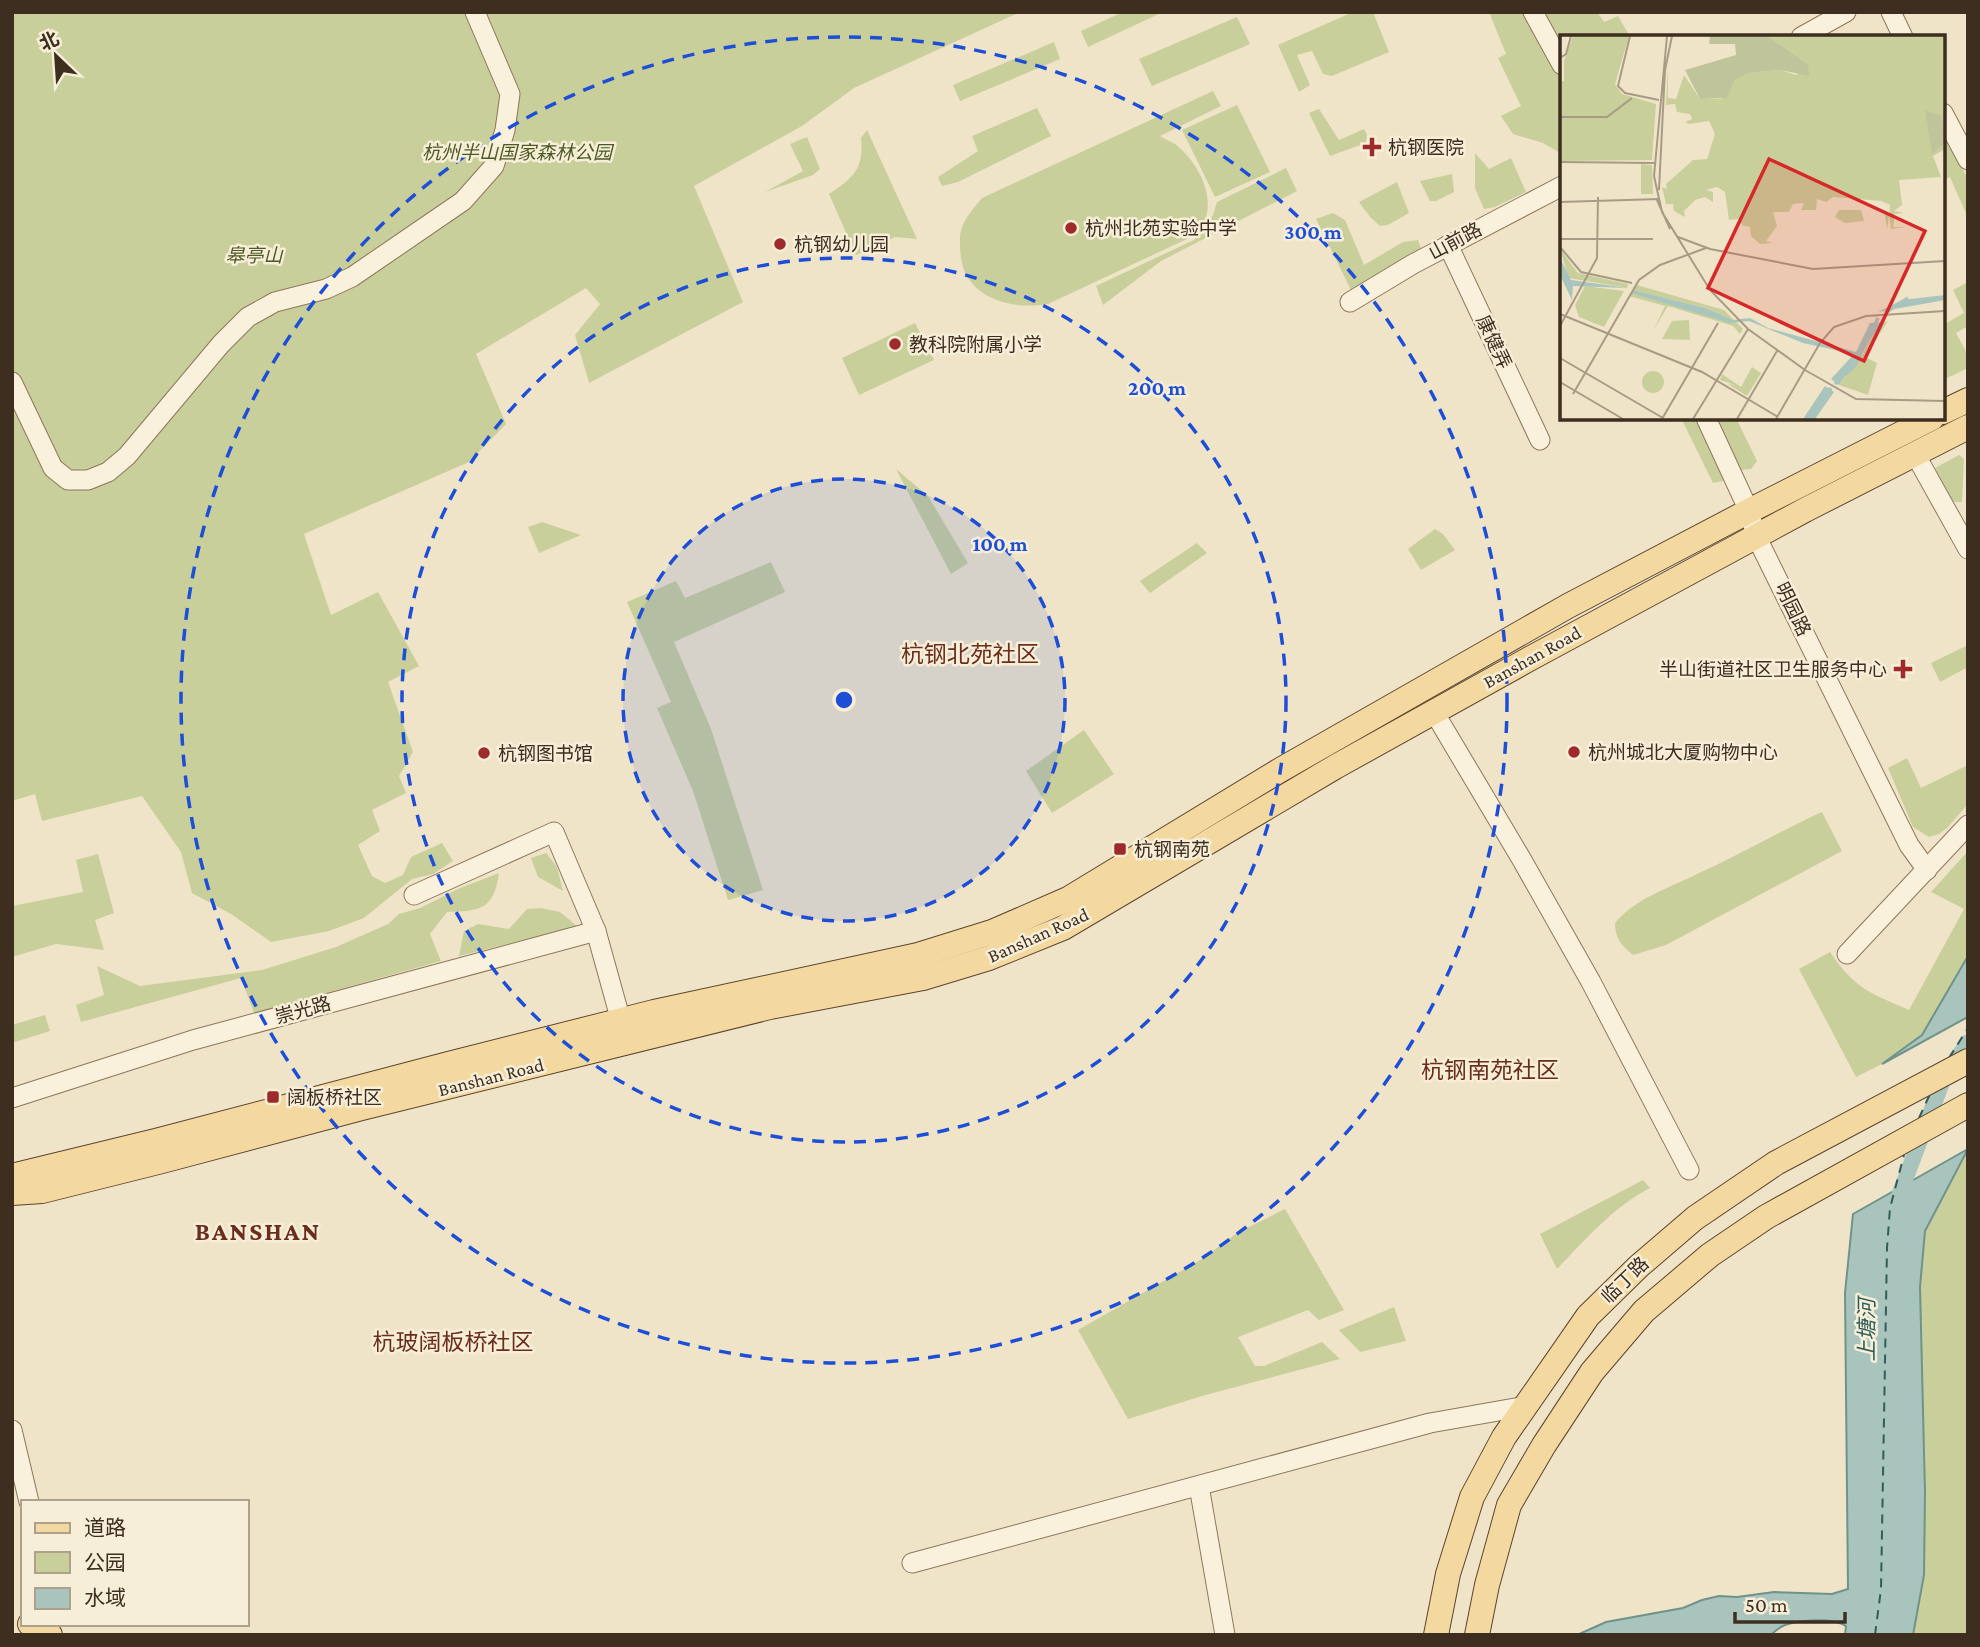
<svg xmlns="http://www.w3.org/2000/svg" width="1980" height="1647" font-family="'Crimson Pro','Noto Sans SC',serif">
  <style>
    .green { fill: #c9cf9b }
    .water { fill: #a9c4bc; stroke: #6f938a; stroke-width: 2 }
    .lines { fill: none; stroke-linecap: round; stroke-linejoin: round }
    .canal { stroke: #a9c4bc; stroke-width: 16 }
    .ferry { stroke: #2f5d5a; stroke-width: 2; stroke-dasharray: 9 7; stroke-linecap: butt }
    .minor-casing { stroke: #8d765c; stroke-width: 21 }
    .major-casing { stroke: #5b4430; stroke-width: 26 }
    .minor { stroke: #faf1dc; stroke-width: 19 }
    .major { stroke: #f3d9a0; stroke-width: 24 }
    .ring { fill: none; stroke: #1d4ed8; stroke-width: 3.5; stroke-dasharray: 12 9 }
    .poi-dot { fill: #9e2a2b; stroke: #f7eed8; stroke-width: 2.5 }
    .labels { text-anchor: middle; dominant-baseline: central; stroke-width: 5; stroke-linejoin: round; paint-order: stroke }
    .poi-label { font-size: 19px; fill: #3d2e20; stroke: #f7eed8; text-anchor: start }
    .park-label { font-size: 19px; font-style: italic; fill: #4d5a26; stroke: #f7eed8 }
    .street-label { font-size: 19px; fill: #3d2e20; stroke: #f7eed8 }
    .water-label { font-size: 21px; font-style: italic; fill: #2f5d5a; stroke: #f7eed8 }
    .quarter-label { font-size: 23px; fill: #6b2e1e; stroke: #f7eed8 }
    .district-label { font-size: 26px; font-weight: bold; letter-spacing: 2px; fill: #6b2e1e; stroke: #f7eed8 }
    .inset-river { fill: none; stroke: #a9c4bc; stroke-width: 3.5 }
    .inset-road { fill: none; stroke: #a89b85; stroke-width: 2 }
    .view { fill: #d62828; fill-opacity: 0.15; stroke: #d62828; stroke-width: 3.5 }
    .inset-edge { fill: none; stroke: #3d2e20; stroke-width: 3.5 }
    .centre { fill: #1d4ed8; stroke: #f7eed8; stroke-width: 3.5 }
    .ring-label { font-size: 21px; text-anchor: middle; font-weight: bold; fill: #1d4ed8; stroke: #f7eed8; stroke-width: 5; stroke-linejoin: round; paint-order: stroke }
  </style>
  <rect width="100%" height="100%" fill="#f0e4c8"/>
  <g class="green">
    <polygon points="12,12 1020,12 854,88 802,126 694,186 743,302 589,383 575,335 600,304 586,288 476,354 506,424 469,462 304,534 331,615 378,592 419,666 388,682 413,752 399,776 406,793 372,810 380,831 358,845 372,876 385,883 403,875 411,857 442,843 453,861 433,874 412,879 364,918 329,931 271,942 231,914 192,893 181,852 142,796 42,821 35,794 12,801"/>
    <polygon points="1123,12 1163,12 1088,47 1081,31"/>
    <polygon points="1353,12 1373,12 1389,52 1332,76 1323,74 1312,51 1297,55 1310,85 1299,92 1278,45"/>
    <polygon points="1489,12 1526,12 1562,79 1562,154 1543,143 1513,134 1501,116 1521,106 1498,58 1506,54"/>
    <polygon points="1540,12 1597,12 1604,22 1618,16 1629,35 1562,37 1562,50"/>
    <polygon points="1237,17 1250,44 1152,86 1139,59"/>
    <polygon points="1054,42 1060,59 960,101 953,85"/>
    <path d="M1213,91L1221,106L1160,136C1164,139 1170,141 1175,144C1194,158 1212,188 1207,213C1205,224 1194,232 1187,239L1048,304C1012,310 967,299 961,258C960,249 959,239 961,230C965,217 974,208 982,198Z"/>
    <polygon points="1237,105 1270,172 1215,197 1182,130"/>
    <polygon points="1037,108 1051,136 958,182 942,186 938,177 978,151 972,136"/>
    <polygon points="1319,109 1339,140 1364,129 1367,135 1366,143 1330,156 1309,113"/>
    <path d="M867,130L917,239L895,237L856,255L829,194C854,177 864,169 861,138Z"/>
    <polygon points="1943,134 1968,179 1968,218 1950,177 1943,180"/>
    <polygon points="807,137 820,169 813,175 765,192 803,171 790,144"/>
    <polygon points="1475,153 1489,169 1511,158 1526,192 1495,207 1484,209 1475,188"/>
    <polygon points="1286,168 1297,191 1161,261 1103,305 1096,286 1194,240 1213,215 1217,202"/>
    <polygon points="1452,174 1454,192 1436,201 1430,201 1420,181"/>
    <polygon points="1397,182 1409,213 1388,225 1380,226 1370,217 1359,202"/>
    <polygon points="1333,213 1345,220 1364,265 1403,242 1418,240 1422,251 1352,292 1316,219"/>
    <polygon points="1968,282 1968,326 1956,333 1968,355 1968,368 1943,380 1943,325 1964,313 1953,290"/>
    <polygon points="915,323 934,360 859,395 842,358"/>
    <polygon points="1681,418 1699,418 1723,470 1723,481 1713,483"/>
    <polygon points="1715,418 1736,418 1757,461 1751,469 1739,470"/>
    <polygon points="1959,455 1964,459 1962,502 1952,502 1935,468"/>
    <polygon points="896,469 928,496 968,563 951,574"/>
    <polygon points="542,522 581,535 539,553 528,527"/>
    <polygon points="1435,529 1443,534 1455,550 1421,570 1408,549"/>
    <polygon points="1197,543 1207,553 1150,593 1140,581"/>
    <polygon points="771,562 785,592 674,642 711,729 763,890 728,900 693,791 657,708 671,702 627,602 676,581 685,598"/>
    <polygon points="1968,645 1968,667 1940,682 1931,663"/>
    <polygon points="1084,730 1114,774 1052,813 1026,771"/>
    <polygon points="1907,758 1921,788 1968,765 1968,804 1947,828 1939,834 1929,837 1913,827 1888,768"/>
    <path d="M1822,812L1842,851L1666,945L1633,955C1621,945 1615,938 1615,923C1637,897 1668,889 1697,874C1739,855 1780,831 1822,812Z"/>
    <path d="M1968,851V956L1922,1035L1882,1064L1856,1077L1799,969L1830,952C1856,990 1869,992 1909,1010L1964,909L1931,892Z"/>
    <polygon points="546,853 557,867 563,891 538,877 531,858"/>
    <polygon points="98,854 114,913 95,920 104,950 56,944 12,957 12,906 83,892 76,860"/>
    <path d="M499,873C494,910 480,911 447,912L430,934L441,961L254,1013L241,978L81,1022L76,1005L104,995L97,966L140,986L262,970L336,947L388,924L399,914L420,908L458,889Z"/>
    <polygon points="541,908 560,912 578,927 459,956 464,931 478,924 509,929 527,909"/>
    <polygon points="45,1015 50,1031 12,1043 12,1025"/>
    <polygon points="1968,1151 1968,1635 1913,1635 1924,1575 1920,1287 1925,1231"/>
    <path d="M1643,1180L1650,1188C1613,1207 1586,1239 1557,1269L1540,1234Z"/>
    <polygon points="1285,1209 1344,1310 1319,1320 1308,1310 1238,1337 1255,1366 1264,1366 1322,1342 1340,1359 1202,1396 1128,1419 1078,1330 1202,1259 1237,1233"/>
    <polygon points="1394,1307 1406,1341 1360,1352 1339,1330"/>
  </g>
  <g class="water">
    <polygon points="1968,956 1968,1017 1882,1064 1922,1035"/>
    <path d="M1968,1149L1925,1231L1920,1287L1925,1493L1924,1575L1913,1635H1845L1846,1626C1832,1617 1800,1620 1785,1625C1780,1627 1775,1631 1771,1635H1577L1606,1622L1683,1608L1702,1600L1719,1596L1737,1597L1774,1592L1832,1594L1848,1589L1845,1293L1853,1214Z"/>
  </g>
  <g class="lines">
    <polyline class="canal" points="1895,1206 1943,1080 1968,1042"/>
    <g class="ferry">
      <polyline points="1949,1058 1968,1028"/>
      <polyline points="1919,1118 1930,1094"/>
      <polyline points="1875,1635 1881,1589 1887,1248 1890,1208 1904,1155"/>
    </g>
    <defs>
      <g id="minor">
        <polyline points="1533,12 1562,65"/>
        <polyline points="1891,12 1903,37"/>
        <polyline points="1801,37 1846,12"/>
        <polyline points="1943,113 1968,160"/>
        <polyline points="1448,245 1540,440"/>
        <polyline points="1350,302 1413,264 1562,186"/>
        <polyline points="12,382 53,468 68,480 88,480 108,472 127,456 221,344 248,317 275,302 326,289 352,277 463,201 494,166 505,130 510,94 475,12"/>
        <polyline points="1706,418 1749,511 1756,536 1909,845 1927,870"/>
        <polyline points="1915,454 1968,549"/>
        <polyline points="1434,712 1522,860 1591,982 1689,1170"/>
        <polyline points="414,895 554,832 596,931 621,1021"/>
        <polyline points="1847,954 1968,825"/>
        <polyline points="12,1098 193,1040 596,931"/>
        <polyline points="12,1430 29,1502"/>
        <polyline points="1199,1486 1225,1635"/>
        <polyline points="912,1563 1430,1423 1526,1406"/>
      </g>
      <g id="major">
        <polyline points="1943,412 1968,400"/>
        <polyline points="12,1176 156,1141 448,1064 654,1012 918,955 992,932 1068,899 1282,769 1568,606 1749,511 1932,418"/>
        <polyline points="12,1193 42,1191 162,1161 362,1108 770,1007 923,978 989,958 1063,928 1335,767 1531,658 1805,510 1968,427"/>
        <polyline points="30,1624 50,1635"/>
        <polyline points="1436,1635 1448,1574 1472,1497 1504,1437 1588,1316 1639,1266 1695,1218 1776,1163 1968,1061"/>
        <polyline points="1477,1635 1487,1585 1509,1505 1544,1445 1592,1372 1644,1311 1710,1255 1766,1217 1968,1105"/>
      </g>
    </defs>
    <use href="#minor" class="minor-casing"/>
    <use href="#major" class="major-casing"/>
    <use href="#minor" class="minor"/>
    <use href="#major" class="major"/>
  </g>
  <circle cx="844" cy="700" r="221" fill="#1d4ed8" fill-opacity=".12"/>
  <g class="ring">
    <circle cx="844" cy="700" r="221"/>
    <circle cx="844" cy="700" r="442"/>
    <circle cx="844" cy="700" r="663"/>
  </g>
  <g class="poi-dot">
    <path d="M1368.5 136.5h7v7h7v7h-7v7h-7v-7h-7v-7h7z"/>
    <circle cx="1071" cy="228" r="7"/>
    <circle cx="780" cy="244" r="7"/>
    <circle cx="895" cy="344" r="7"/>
    <path d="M1899.5 658.5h7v7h7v7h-7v7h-7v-7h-7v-7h7z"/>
    <circle cx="1574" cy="752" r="7"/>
    <circle cx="484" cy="753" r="7"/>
    <rect x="1113" y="842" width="14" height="14" rx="3.5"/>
    <rect x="266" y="1090" width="14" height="14" rx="3.5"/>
  </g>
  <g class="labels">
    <g class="poi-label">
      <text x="1388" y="147">杭钢医院</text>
      <text x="1085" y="228">杭州北苑实验中学</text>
      <text x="794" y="244">杭钢幼儿园</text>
      <text x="909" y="344">教科院附属小学</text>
      <text x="1887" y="669" text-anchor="end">半山街道社区卫生服务中心</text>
      <text x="1588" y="752">杭州城北大厦购物中心</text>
      <text x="498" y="753">杭钢图书馆</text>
      <text x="1134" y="849">杭钢南苑</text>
      <text x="287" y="1097">阔板桥社区</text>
    </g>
    <g class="park-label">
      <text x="517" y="152">杭州半山国家森林公园</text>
      <text x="254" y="255">皋亭山</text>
    </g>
    <g class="street-label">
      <text transform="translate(1455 241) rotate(-28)">山前路</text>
      <text transform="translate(1494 342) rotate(65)">康健弄</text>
      <text transform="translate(1793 609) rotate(64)">明园路</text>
      <text transform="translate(1532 657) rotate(-29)">Banshan Road</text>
      <text transform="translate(1038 935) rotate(-24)">Banshan Road</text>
      <text transform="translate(303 1010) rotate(-15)">崇光路</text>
      <text transform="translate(491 1077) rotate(-14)">Banshan Road</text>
      <text transform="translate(1625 1280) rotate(-44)">临丁路</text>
    </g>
    <g class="water-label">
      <text transform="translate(1867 1330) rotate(-90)">上塘河</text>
    </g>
    <g class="quarter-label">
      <text x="970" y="654">杭钢北苑社区</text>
      <text x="1490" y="1070">杭钢南苑社区</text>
      <text x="453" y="1342">杭玻阔板桥社区</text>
    </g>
    <g class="district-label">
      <text x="258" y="1231">BANSHAN</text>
    </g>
  </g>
  <g transform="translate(1560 35)">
    <rect width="385" height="385" fill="#f0e4c8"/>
    <path d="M13,1H69L55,49L62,59L96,69L92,125L0,126V47L4,46V26ZM208,1H385V114L373,121L381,142L339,145L342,170L334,176L344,178L335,179L333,192H346L331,194L329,181L327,194L324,175L329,180L330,170L321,166L273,162L266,167L257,164L256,175H241L244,168L233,169L229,177H213L217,191L206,206L213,208L200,209L191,201L190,192L182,190L180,184L169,185L165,157L157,152L146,155L153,157V167L145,162L135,165L124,176L125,182L114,176L113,169H106L102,152L107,154L106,149L133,125L147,124L155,99L149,86L129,89L125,87L132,84L130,79L117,77L115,69L106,70L108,31V63L116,64L124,40L140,64H160L167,62L175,45L189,38L221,35L236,40L248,29ZM81,129L92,130L93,159H81ZM279,175H301L304,186L285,188L275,182ZM0,214L18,238L68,249L67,253L9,243ZM77,250L164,275L175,286L145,273L73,255ZM25,251L64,256L44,292L19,282L15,270ZM71,258L145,277L177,288L183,294L180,299L173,291L108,271L93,296L105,271L69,261ZM129,285L130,305L102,304L112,286ZM328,286L305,322L317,328L308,360L279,350L303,319L315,291ZM192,332L201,338L187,361L168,349L175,350L160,345L162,339L181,352ZM82 347a11 11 0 1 1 22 0a11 11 0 1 1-22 0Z" fill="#c9cf9b"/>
    <path d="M150,1H208L248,29L249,41L221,35L189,38L175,45L167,63L140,64L125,35L176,20L175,9H149ZM365,75L380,80L385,92V107L372,119Z" fill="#bfc49a"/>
    <path d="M0,223L11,245L67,253L13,251L12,265L0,240ZM73,255L145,273L173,285L190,283L208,293L296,317L310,288L322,287L279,350L271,344L294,319L243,308L189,286L170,288L71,258ZM385,260V265L318,277L342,265ZM265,351L274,357L255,384H243Z" fill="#a9c4bc"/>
    <path class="inset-river" d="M325,278L348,263M275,349L295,330L318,283M250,384L271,353"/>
    <path class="inset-road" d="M70,1L58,51L65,58L99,65M107,1L94,141L102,177L150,255L188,294L245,335M0,23L6,19L11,1M0,82H47L72,63M0,127L95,128M99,155L105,35L112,1M97,165L110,194M0,167L100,164M118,202L150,214L253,234L385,226M0,204H93M0,212L21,237L72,248M0,279L142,337L218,382M0,291L37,223L38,162M0,323L103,383M245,335L296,364L385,366M0,347L63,384M13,359L79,245L100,230L146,213M102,384L158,288M133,384L188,294M177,384L217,316M216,384L260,308L274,292L306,281L385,276"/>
    <path class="view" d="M209,124L365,196L304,326L148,253Z"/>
    <rect width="385" height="385" class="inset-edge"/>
  </g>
  <circle cx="844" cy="700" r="10" class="centre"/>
  <g class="ring-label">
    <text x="1313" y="239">300 m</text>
    <text x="1157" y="395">200 m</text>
    <text x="1000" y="551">100 m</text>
  </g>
  <rect width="1980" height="1647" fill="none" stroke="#3d2e20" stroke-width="28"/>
  <rect x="21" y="1500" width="228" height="126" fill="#f7eed8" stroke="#ada18e" stroke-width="2"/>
  <rect x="35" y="1523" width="35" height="10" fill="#f3d9a0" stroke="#ada18e" stroke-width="2"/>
  <text x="84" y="1535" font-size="21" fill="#3d2e20">道路</text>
  <rect x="35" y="1552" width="35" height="21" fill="#c9cf9b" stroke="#ada18e" stroke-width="2"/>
  <text x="84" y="1570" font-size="21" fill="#3d2e20">公园</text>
  <rect x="35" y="1588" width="35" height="21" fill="#a9c4bc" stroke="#ada18e" stroke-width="2"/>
  <text x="84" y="1605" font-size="21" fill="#3d2e20">水域</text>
  <g transform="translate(56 56) rotate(335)" stroke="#f7eed8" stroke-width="5" paint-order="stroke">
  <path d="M0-5L12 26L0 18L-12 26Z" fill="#3d2e20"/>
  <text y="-10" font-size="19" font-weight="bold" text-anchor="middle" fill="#3d2e20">北</text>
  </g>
  <path d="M1735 1612v10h110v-10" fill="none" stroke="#3d2e20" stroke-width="3.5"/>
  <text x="1745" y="1612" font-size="21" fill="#3d2e20" stroke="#f7eed8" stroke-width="5" paint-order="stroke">50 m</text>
</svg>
